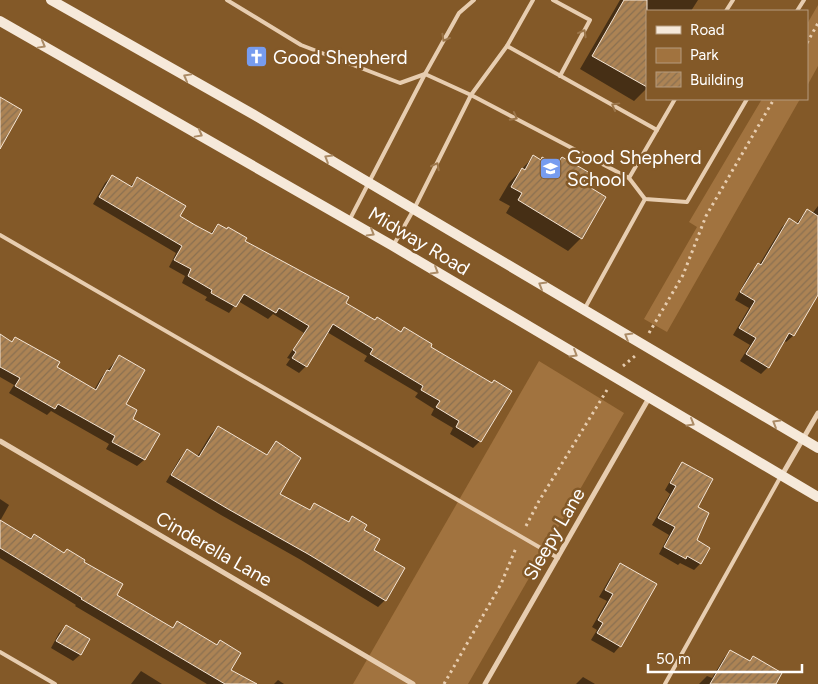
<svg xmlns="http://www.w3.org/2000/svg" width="818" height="684" font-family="Figtree,sans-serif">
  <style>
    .green { fill: #a1733f }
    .shadow { fill: #0007 }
    .building { fill: url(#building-hatch); stroke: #f5e5d4 }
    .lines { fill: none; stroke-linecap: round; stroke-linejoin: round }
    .path { stroke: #e7cdb0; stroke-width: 3; stroke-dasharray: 2.5 4; stroke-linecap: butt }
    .service { stroke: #e7cdb0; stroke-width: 4 }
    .minor { stroke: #e7cdb0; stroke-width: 5 }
    .secondary { stroke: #f6e9da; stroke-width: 10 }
    .oneway { stroke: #9c764a }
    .oneway2 { stroke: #ab8b66 }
    .labels { text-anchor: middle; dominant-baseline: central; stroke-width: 5; stroke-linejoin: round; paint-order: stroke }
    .poi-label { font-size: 19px; fill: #fff; stroke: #835928; text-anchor: start }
    .street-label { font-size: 19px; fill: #fff; stroke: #835928 }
  </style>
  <defs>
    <pattern id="building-hatch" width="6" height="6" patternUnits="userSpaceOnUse" patternTransform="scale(1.25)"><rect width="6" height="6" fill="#ac8354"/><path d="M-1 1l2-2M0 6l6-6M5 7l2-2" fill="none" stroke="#8a7051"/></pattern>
  </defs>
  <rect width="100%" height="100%" fill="#835928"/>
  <g class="green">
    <polygon points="818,5 818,66 807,86 807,24"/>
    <polygon points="762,99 800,99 667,332 644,319 697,227 689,222"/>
    <polygon points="539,361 624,413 468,684 353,684"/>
  </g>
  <g class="shadow">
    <polygon points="620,0 698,0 691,11 647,11 647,88 634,101 580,69"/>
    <polygon points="533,157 554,166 562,158 581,238 568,251 506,213 510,206 499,200 509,183"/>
    <polygon points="112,176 130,187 137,179 178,216 210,234 218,225 374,321 400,332 404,329 429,347 480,441 473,448 450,434 453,428 431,415 434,409 415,397 418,393 364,361 367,356 327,332 306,366 299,373 286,365 290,359 287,358 304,333 273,314 268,319 238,301 229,313 205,300 207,297 182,283 185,276 169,267 176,253 93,204 105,183"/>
    <polygon points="818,206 818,278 815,298 793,336 786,342 783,340 768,367 761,374 740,361 750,345 733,335 749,308 735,300 751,271 759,265 782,227 789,220 796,224 807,210 812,214"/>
    <polygon points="0,336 11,343 15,338 55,368 94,390 101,378 119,357 124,404 131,420 158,435 144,460 137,466 106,449 109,444 51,411 47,415 9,393 14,385 0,377"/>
    <polygon points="218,427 265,456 276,443 278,494 308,511 314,504 348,523 352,518 362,530 372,550 385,600 378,607 301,560 221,515 166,482 180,458 187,451 197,457 211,434"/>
    <polygon points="682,464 696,507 695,541 709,548 700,564 694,570 680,563 678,565 659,554 669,535 652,525 670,494 665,490 676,471"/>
    <polygon points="0,499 9,505 0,521"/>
    <polygon points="0,522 30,540 34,536 64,554 82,562 115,595 172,629 178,623 216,646 220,642 230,670 255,684 207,684 75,606 76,605 0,558"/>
    <polygon points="621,564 620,646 614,653 591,640 597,630 592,627 607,601 599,597 614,571"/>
    <polygon points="66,626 88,640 80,655 73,661 51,648 59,633"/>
    <polygon points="730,651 749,662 753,657 774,684 699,684 707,676 712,678 724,658"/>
    <polygon points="141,671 162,684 131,684"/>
    <polygon points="583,677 595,684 576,684"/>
    <polygon points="278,680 284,684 274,684"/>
  </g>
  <g class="building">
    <polygon points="624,0 647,0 647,87 592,56"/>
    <polygon points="0,97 22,110 0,149"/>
    <polygon points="533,155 541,160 542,157 556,165 562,157 590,173 583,183 606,197 582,239 518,200 522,193 511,187 522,168 525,170"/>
    <polygon points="112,175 132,187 137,177 186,206 180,216 195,225 212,234 218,224 227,229 228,227 247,238 245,241 349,297 346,303 375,320 377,317 401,332 404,327 432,344 431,347 492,383 494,380 512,391 481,442 456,427 459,421 436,407 440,401 421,390 423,386 370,354 373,349 333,324 307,367 292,358 296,352 293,350 309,326 279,308 276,313 244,294 236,307 211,293 212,290 188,276 191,269 174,260 182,246 99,197"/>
    <polygon points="807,209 818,216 818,295 794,336 789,333 769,368 746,354 756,338 739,328 755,301 740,292 758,263 761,265 789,218 798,224"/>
    <polygon points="0,334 12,342 15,337 60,362 57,367 96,390 107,370 110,371 119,355 145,370 126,404 137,410 133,419 160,434 145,460 112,442 115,436 58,404 55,409 15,386 20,378 0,367"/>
    <polygon points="218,426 267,455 276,441 301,458 280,494 310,510 314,503 349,522 352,516 367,525 364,530 380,539 374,550 405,568 386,601 308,554 228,509 171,475 187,449 199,457"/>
    <polygon points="682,462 713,479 698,507 709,513 697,540 710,548 701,564 687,556 686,559 664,547 675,527 658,518 676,486 670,483"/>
    <polygon points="0,520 31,539 34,534 64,553 67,549 85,560 84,562 123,584 117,595 173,628 177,621 217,645 220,640 241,653 231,670 257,684 225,684 81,599 82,598 0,548"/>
    <polygon points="620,563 657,584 621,647 597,633 603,623 598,620 613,594 605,590"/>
    <polygon points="66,625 90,639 81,655 56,641"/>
    <polygon points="730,650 750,661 753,656 782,673 776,684 710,684"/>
  </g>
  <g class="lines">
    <g class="path">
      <polyline points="807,43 818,23"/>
      <polyline points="649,333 683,275 706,216 774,99"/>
      <polyline points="623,366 635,356"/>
      <polyline points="526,526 539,501 607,390"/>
      <polyline points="444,684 501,584 516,548"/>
    </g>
    <g class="service">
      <polyline points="227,0 301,45 400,83 425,74 471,95 629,178"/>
      <polyline points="533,0 507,46 657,130"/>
      <polyline points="553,0 590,20 560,76"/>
      <polyline points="726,11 733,0"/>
      <polyline points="797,11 804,0"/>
      <polyline points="675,99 629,178 645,199 687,202 747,99"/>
      <polyline points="350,219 425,74 459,13 474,0"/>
      <polyline points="0,235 558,558"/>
      <polyline points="393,246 414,209 471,95 507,46"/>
      <polyline points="585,308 645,199"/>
      <polyline points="0,652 55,684"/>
      <polyline points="665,684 781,476"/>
    </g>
    <g class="minor">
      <polyline points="0,441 413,684"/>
      <polyline points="782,475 818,413"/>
      <polyline points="485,684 649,398"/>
    </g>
    <g class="secondary">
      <polyline points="51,0 256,116 818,448"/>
      <polyline points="0,21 393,246 818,497"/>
    </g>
  </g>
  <defs><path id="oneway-chevron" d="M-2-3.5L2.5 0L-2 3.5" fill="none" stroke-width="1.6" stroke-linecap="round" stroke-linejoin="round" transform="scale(1.25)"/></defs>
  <g class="oneway">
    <use href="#oneway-chevron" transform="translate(583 33) rotate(-62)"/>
    <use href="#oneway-chevron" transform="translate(445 38) rotate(119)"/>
    <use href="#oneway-chevron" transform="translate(615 106) rotate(-151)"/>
    <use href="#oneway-chevron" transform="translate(514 117) rotate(28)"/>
    <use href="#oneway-chevron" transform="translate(436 166) rotate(-63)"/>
  </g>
  <g class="oneway2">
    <use href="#oneway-chevron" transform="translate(42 45) rotate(29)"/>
    <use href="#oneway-chevron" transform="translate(187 77) rotate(-151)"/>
    <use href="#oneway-chevron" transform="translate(199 134) rotate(29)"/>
    <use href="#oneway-chevron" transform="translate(328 158) rotate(-149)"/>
    <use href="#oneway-chevron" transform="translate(371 233) rotate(30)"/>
    <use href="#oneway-chevron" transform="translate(435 271) rotate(31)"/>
    <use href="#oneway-chevron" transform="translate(542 285) rotate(-149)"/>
    <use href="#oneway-chevron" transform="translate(628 336) rotate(-149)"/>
    <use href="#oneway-chevron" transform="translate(574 354) rotate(31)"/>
    <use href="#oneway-chevron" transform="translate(691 423) rotate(30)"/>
    <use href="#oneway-chevron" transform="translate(776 423) rotate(-149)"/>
  </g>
  <defs>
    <symbol id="church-square" viewBox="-11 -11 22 22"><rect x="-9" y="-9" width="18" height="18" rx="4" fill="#779cef" stroke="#835928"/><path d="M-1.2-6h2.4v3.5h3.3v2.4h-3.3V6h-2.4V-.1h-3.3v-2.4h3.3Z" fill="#fff"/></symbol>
    <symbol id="school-square" viewBox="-11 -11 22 22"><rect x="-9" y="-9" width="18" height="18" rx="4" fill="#779cef" stroke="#835928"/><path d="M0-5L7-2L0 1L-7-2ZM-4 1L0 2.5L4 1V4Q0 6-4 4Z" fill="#fff"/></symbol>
  </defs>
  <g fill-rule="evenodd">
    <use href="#church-square" x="244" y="44" width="25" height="25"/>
    <use href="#school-square" x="538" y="156" width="25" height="25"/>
  </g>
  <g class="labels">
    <g class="poi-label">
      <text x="273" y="57">Good Shepherd</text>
      <text x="567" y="157">Good Shepherd<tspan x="567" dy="22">School</tspan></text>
    </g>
    <g class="street-label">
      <text transform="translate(419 241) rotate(31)">Midway Road</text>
      <text transform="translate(554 534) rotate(-60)">Sleepy Lane</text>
      <text transform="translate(214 549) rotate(30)">Cinderella Lane</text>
    </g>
  </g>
  <rect x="646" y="10" width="162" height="90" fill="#835928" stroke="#b59b7e"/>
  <rect x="656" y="26" width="25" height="8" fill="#f6e9da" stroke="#b59b7e"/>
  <text x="690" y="35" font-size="15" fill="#ffffff">Road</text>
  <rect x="656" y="48" width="25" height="15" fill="#a1733f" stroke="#b59b7e"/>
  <text x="690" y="60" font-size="15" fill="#ffffff">Park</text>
  <rect x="656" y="72" width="25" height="15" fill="url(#building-hatch)" stroke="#b59b7e"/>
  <text x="690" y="85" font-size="15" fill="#ffffff">Building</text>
  <path d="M648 664v8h154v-8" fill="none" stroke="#ffffff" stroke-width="2.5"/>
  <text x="656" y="664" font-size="15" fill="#ffffff" stroke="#835928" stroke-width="4" paint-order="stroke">50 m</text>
</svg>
